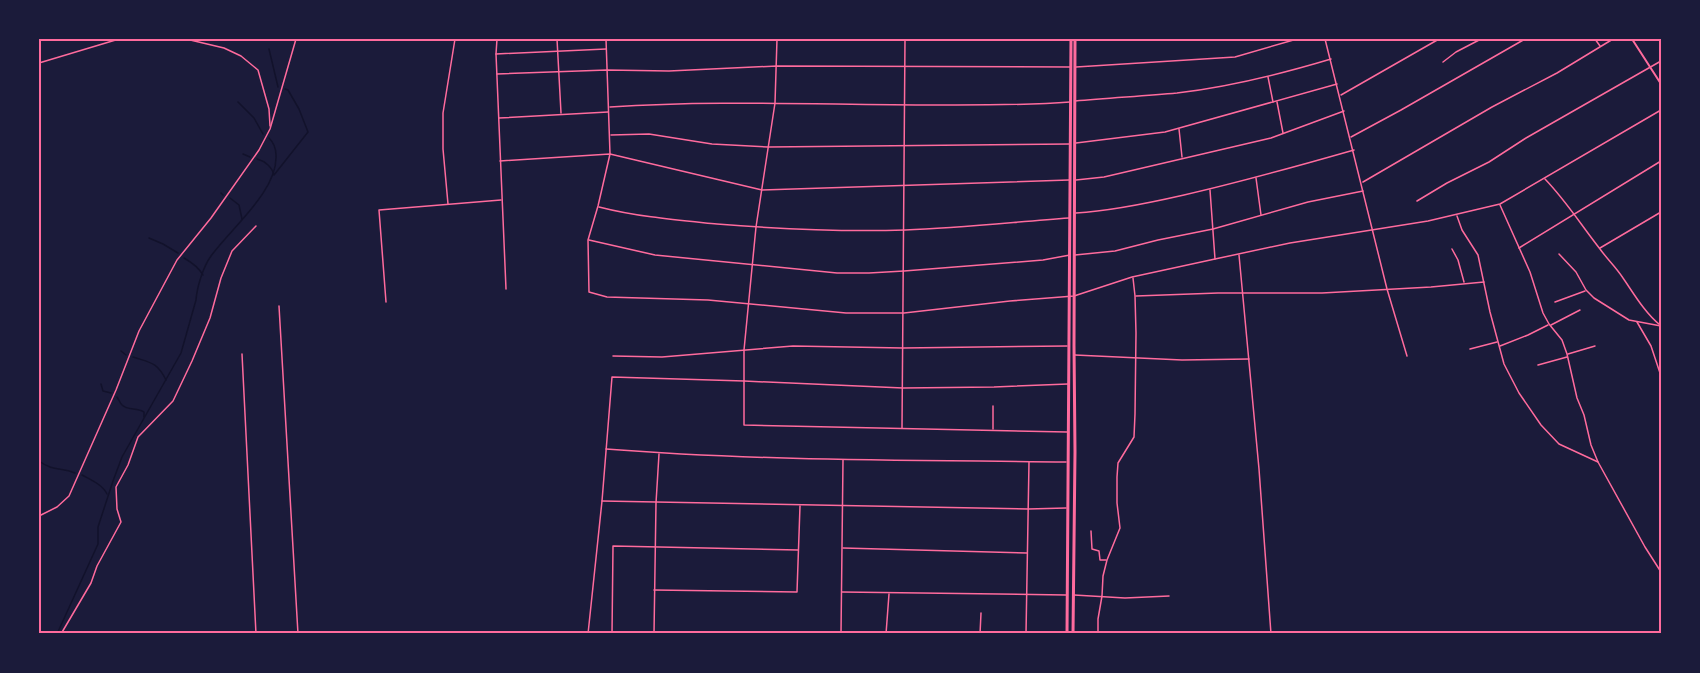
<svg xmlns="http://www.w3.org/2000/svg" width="1700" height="673" font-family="Inter,sans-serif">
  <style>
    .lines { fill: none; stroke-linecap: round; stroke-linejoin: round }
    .stream { stroke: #12122b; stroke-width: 1.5 }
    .pedestrian { stroke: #ff6b9d; stroke-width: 1.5 }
    .minor { stroke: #ff6b9d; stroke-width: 1.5 }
    .secondary { stroke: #ff6b9d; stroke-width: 2 }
    .primary { stroke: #ff6b9d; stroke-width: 3 }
    .neatline { fill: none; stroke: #ff6b9d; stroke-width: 2 }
  </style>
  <rect width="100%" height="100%" fill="#1b1b3a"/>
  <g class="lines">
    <g class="stream">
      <polyline points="269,49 278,87"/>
      <polyline points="238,102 254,118 263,134"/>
      <polyline points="243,154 250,157"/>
      <path d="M257,159C265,161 272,167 274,175L308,132L299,109L288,90L285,89"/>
      <polyline points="221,193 223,195"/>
      <polyline points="230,198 239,205 242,219"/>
      <polyline points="149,238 163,244 178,253"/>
      <path d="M184,258C191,262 199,268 203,275"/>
      <polyline points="121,351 126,355"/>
      <path d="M133,357C151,363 157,362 166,380"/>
      <polyline points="101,384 103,391 111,393"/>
      <path d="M117,397C119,400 120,403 122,405C128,411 137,407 144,412V417"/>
      <path d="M39,461C54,472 60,467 75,473"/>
      <path d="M82,475C91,480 103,485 107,494"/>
      <path d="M57,634L98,544V527L113,481L122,457L181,353L196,300C197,287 203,267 211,256C231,228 278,191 276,155C276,148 274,143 269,138"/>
    </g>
    <g class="pedestrian">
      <polyline points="1595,39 1600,46"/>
      <polyline points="1443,62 1456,52 1481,39"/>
      <polyline points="1268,77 1273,102"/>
      <polyline points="1277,102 1283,133"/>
      <polyline points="1179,129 1182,157"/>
      <polyline points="1256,178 1261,215"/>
      <polyline points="1210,190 1215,259"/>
    </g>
    <g class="minor">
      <polyline points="186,39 224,48 241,56 258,70 269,109 270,126"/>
      <polyline points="497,39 496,54 506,289"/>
      <polyline points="557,39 561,113"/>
      <polyline points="606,39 610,154 598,206 588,240 589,292 607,297 708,300 846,313 904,313 1010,301 1074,296 1132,277 1215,259 1290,243 1428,221 1500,204 1661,110"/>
      <polyline points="777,39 775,103 756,227 744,350 744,425 1067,432"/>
      <polyline points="1325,39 1387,289 1407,356"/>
      <polyline points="496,54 606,49"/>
      <polyline points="39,63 119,39"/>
      <polyline points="1076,67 1235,57 1297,39"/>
      <polyline points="497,74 607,70 669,71 777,66 1071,67"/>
      <polyline points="1341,95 1439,39"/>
      <path d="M1075,101C1109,98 1143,96 1177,93C1229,87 1281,74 1331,59"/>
      <path d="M610,107C725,99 841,106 956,105C994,105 1032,105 1070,102"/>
      <polyline points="499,118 608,112"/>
      <polyline points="611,135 649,134 712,144 768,147 1070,144"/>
      <polyline points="1351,137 1401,110 1525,39"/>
      <polyline points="1076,143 1165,132 1337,84"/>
      <polyline points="500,161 610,154 762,190 1069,180"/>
      <path d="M1545,179C1567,202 1581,225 1600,249C1607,259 1616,267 1623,278C1634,294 1645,313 1660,325"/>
      <polyline points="1076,180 1104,177 1271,138 1344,111"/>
      <polyline points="1363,182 1492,107 1557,73 1613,39"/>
      <polyline points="1417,201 1447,183 1489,162 1526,138 1661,61"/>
      <polyline points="448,204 443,149 443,113 455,39"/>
      <polyline points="1500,205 1530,272 1543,313 1549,324 1562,340 1567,354 1577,398 1584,415 1591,445 1598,462"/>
      <path d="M599,207C638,217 677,220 717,224C779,229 842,232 905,230C960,228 1014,222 1069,218"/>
      <path d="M1076,213C1112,211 1149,203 1184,195C1241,182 1298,166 1354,150"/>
      <polyline points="1457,216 1462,230 1478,255 1490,312 1504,364 1519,393 1541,425 1559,444 1598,462 1645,547 1661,572"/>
      <polyline points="589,240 655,255 837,273 869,273 904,271 1043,260 1070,255"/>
      <polyline points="1519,248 1661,161"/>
      <polyline points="1600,248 1661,212"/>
      <polyline points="1452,249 1458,260 1464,282"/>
      <polyline points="1559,254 1576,272 1586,290 1594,298 1629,320 1661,326"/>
      <polyline points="1075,255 1115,251 1158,240 1213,229 1308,202 1363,191"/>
      <polyline points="1239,255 1259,469 1271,634"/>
      <polyline points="1136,296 1218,293 1322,293 1431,287 1484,282"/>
      <polyline points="386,302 379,210 501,200"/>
      <polyline points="1555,302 1585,291"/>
      <polyline points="279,306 298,634"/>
      <polyline points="1637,322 1651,346 1661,376"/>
      <polyline points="1551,325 1580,310"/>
      <polyline points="1500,346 1528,335 1548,325"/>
      <polyline points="1470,349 1497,342"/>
      <polyline points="242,354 256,634"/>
      <polyline points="1568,354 1595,346"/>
      <polyline points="1075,355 1182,360 1249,359"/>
      <polyline points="613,356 662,357 793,346 903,348 1067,346"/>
      <polyline points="1538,365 1567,357"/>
      <polyline points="993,406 993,429"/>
      <polyline points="902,428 905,39"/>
      <path d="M606,449C759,461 913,460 1066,462"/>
      <polyline points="602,501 1028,509 1066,508"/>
      <polyline points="39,516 57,507 69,496 116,390 139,331 177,260 211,218 259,150 270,129 296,39"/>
      <polyline points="1091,531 1092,549 1099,551 1100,560 1106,560"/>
      <polyline points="843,548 1027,553"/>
      <polyline points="654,590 797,592 800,506"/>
      <polyline points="842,592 1066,595"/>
      <polyline points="1074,595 1125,598 1169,596"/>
      <polyline points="61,634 91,583 97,566 121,522 117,509 116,487 128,465 138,437 173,401 192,361 210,318 221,278 232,251 256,226"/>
      <polyline points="588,634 602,501 612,377 744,381 903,388 994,387 1068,384"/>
      <polyline points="612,634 613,546 798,550"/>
      <polyline points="654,634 656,503 659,454"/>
      <polyline points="841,634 843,460"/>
      <polyline points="886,634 889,594"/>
      <polyline points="926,634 926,632"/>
      <polyline points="980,634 981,613"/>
      <polyline points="1026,634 1029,462"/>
      <polyline points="1098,634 1098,619 1102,596 1103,576 1107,560 1120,528 1117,503 1117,477 1118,463 1134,437 1135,414 1136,333 1135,296 1133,278"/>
    </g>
    <polyline class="secondary" points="1632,39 1661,84"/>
    <g class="primary">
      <polyline points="1067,634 1071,39"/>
      <polyline points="1073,634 1075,452 1074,346 1075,39"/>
    </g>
  </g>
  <rect width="1700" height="673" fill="none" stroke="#1b1b3a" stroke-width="81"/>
  <rect x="40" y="40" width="1620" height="592" class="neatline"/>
</svg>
